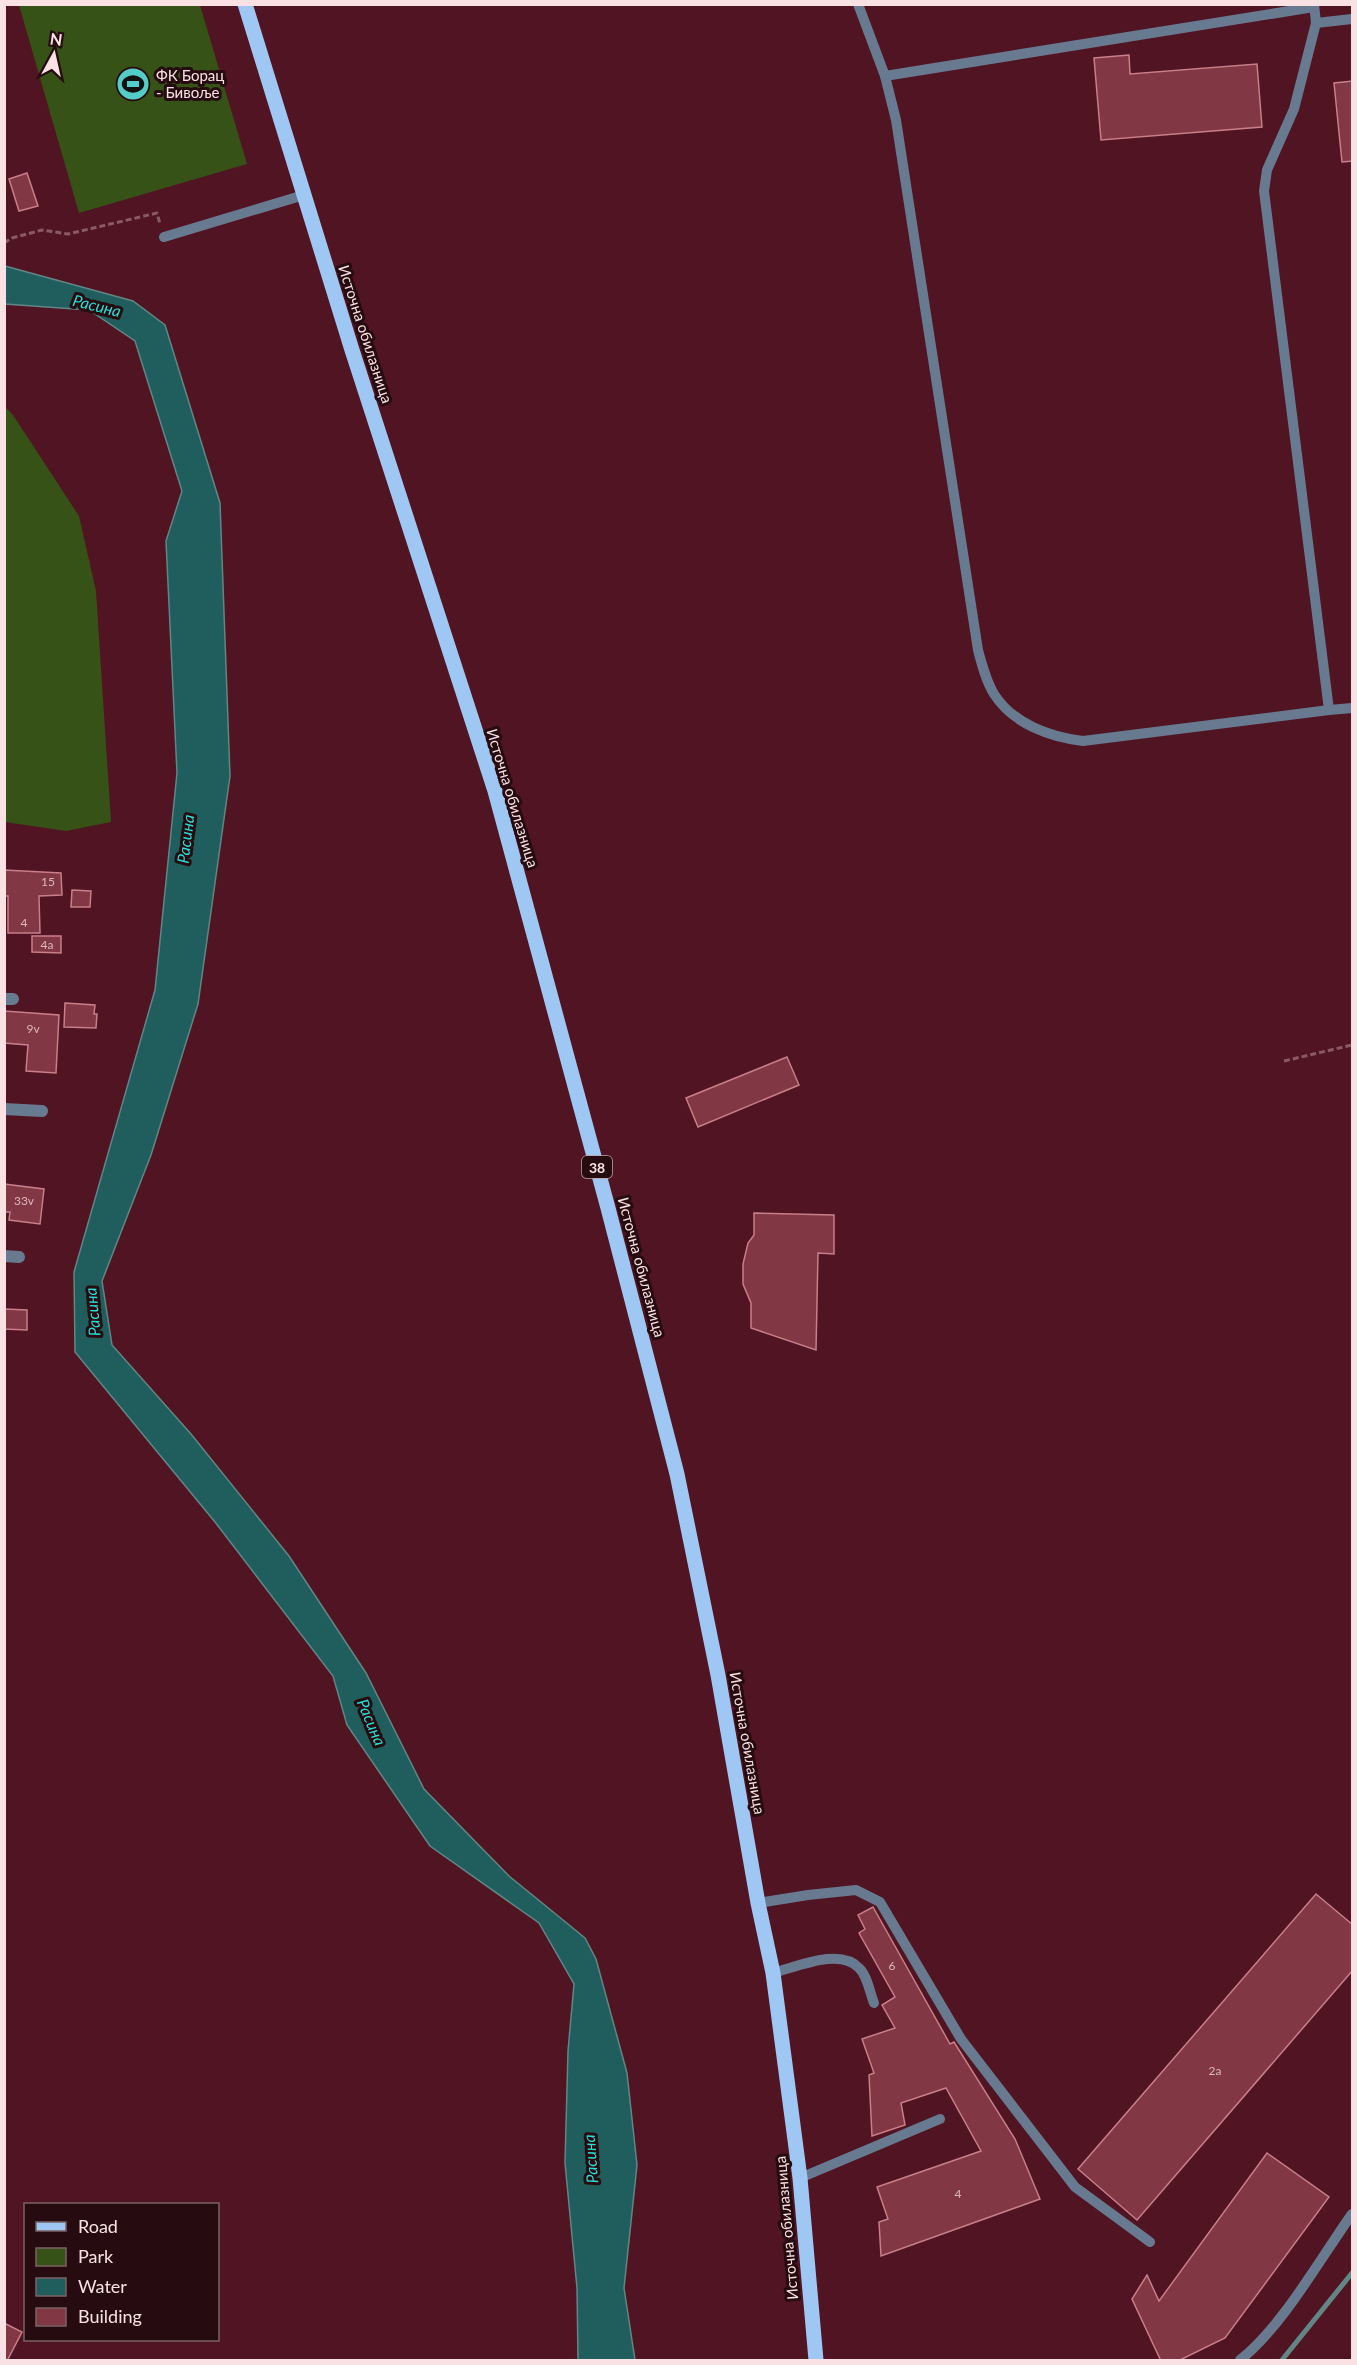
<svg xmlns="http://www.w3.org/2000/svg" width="1357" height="2365" font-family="Lato,sans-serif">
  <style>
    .green { fill: #365216 }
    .water { fill: #1f5e5c; stroke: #618685; stroke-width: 1.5 }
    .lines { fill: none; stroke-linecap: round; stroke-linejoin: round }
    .stream { stroke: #618685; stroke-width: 5 }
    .building { fill: #823744; stroke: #c77f89; stroke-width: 1.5 }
    .path { stroke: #8a5a64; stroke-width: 3; stroke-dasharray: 6 3; stroke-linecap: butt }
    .service { stroke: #677a90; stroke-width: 10 }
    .minor { stroke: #677a90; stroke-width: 12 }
    .primary { stroke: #9fc7f3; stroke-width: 15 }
    .labels { text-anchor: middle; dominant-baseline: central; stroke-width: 6; stroke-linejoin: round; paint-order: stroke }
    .number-label { font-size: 12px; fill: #dcb7bc }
    .shield { fill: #260c10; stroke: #baa2a4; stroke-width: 1.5 }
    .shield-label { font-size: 14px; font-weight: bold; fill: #fae2e4 }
    .poi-label { font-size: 15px; fill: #fae2e4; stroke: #260c10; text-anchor: start }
    .street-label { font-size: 15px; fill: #fae2e4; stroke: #260c10 }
    .water-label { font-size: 16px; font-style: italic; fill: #26dfd8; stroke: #260c10 }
  </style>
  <rect width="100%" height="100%" fill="#501422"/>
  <g class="green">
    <polygon points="19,5 200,5 247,164 79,213"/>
    <polygon points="5,407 13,415 79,516 96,591 111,822 66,831 5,822"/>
  </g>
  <polygon class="water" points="5,266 133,301 165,325 220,503 230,776 198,1004 151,1155 102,1281 112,1345 191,1434 289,1556 366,1673 424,1789 509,1876 585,1938 596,1959 627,2073 637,2165 624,2288 635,2360 578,2360 577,2288 565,2163 568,2051 574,1984 539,1923 430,1846 347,1725 333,1676 215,1522 75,1352 74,1272 155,990 177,773 166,541 182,491 135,341 89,310 5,304"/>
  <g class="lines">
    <polyline class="stream" points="1282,2360 1352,2273"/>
  </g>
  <g class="building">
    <polygon points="1129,55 1130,74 1257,64 1262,127 1101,140 1094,58"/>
    <polygon points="1353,81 1353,161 1342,162 1334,83"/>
    <polygon points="27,173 38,206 19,211 9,179"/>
    <polygon points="4,870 61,873 62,895 39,896 40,933 8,933 8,896 4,896"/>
    <polygon points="72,890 91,891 90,907 71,907"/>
    <polygon points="32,936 61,936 61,953 32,952"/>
    <polygon points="65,1003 95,1005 94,1014 97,1014 96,1028 64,1027"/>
    <polygon points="4,1011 59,1015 56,1073 26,1071 28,1045 4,1043"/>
    <polygon points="787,1057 799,1085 698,1127 686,1098"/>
    <polygon points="4,1184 44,1189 40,1224 9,1220 10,1212 4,1212"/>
    <polygon points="754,1213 834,1215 834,1254 818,1253 816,1350 751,1328 751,1303 743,1284 743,1264 748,1243 754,1235"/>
    <polygon points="4,1309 27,1310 27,1330 4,1329"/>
    <polygon points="1316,1894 1353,1925 1353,1970 1137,2220 1078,2169"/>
    <polygon points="873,1907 950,2044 954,2042 1015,2139 1040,2199 881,2256 879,2222 888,2219 877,2187 981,2151 946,2088 901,2103 905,2125 872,2136 869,2075 874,2073 862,2039 895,2028 882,2005 895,1997 859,1933 865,1929 858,1915"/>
    <polygon points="1267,2153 1329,2197 1225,2338 1178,2361 1161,2361 1132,2299 1147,2275 1159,2301"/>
    <polygon points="4,2323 22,2332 7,2361 4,2361"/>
  </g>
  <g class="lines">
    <g class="path">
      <polyline points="4,243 12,238 42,230 68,234 157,213 160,224"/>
      <polyline points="1284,1061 1352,1045"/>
    </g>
    <g class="service">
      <polyline points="858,4 885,76"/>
      <polyline points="1314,4 1316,23 1294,109 1267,170 1264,191 1329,710 1352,708"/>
      <path d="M1314,7L885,76L896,120L978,650C982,665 986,681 994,694C1013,724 1050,737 1083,741L1329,710"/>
      <polyline points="1316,23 1352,19"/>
      <polyline points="164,237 304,195"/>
      <polyline points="758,1903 808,1895 856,1890 880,1902 961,2039 1075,2187 1150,2242"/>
      <path d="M773,1973C797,1967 840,1947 859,1968C867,1975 870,1993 874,2003"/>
      <polyline points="800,2178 940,2119"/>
      <path d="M1240,2360C1282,2327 1320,2259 1352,2214"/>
    </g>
    <g class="minor">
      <polyline points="4,999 13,999"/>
      <polyline points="4,1109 42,1111"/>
      <polyline points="4,1256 19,1257"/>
    </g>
    <polyline class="primary" points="245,4 352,350 495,791 608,1208 677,1474 718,1675 758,1903 773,1973 800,2178 816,2360"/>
  </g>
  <defs>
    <symbol id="stadium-disc" viewBox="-11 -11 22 22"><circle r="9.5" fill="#54cdc8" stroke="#260c10"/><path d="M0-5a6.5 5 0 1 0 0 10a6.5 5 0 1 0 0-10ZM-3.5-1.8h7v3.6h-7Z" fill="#111"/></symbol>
  </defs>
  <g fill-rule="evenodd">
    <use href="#stadium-disc" x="114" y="65" width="38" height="38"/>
  </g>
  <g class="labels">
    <g class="number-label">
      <text x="48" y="881">15</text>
      <text x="24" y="922">4</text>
      <text x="47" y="944">4a</text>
      <text x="33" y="1028">9v</text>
      <text x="24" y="1200">33v</text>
      <text x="892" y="1965">6</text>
      <text x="1215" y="2070">2a</text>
      <text x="958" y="2193">4</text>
    </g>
    <rect class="shield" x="582" y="1156" width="30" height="22" rx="4.5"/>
    <g class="shield-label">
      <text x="597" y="1167">38</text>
    </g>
    <g class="poi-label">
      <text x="156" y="75">ФК Борац<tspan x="156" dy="17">- Бивоље</tspan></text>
    </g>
    <g class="street-label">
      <text transform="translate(366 334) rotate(72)">Источна обилазница</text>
      <text transform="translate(513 798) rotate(73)">Источна обилазница</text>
      <text transform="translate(642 1267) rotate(75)">Источна обилазница</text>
      <text transform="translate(748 1743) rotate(80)">Источна обилазница</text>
      <text transform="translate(786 2228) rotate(-95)">Источна обилазница</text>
    </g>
    <g class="water-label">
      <text transform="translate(97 305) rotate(14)">Расина</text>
      <text transform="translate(185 839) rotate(-83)">Расина</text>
      <text transform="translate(92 1312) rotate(-95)">Расина</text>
      <text transform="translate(372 1722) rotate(67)">Расина</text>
      <text transform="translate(590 2159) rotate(-94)">Расина</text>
    </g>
  </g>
  <rect width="1357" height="2365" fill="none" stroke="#fae2e4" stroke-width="12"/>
  <rect x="24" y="2203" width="195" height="138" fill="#260c10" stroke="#7b6265" stroke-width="1.5"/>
  <rect x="36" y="2222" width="30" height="9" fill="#9fc7f3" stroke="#7b6265" stroke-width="1.5"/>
  <text x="78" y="2233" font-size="18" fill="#fae2e4">Road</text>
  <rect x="36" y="2248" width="30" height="18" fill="#365216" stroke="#7b6265" stroke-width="1.5"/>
  <text x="78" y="2263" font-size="18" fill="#fae2e4">Park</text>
  <rect x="36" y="2278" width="30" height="18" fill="#1f5e5c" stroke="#7b6265" stroke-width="1.5"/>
  <text x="78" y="2293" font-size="18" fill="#fae2e4">Water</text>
  <rect x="36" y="2308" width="30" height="18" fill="#823744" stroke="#7b6265" stroke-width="1.5"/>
  <text x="78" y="2323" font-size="18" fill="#fae2e4">Building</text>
  <g transform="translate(54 54) rotate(8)" stroke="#260c10" stroke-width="4.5" paint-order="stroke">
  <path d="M0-4.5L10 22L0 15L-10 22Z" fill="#fae2e4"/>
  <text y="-9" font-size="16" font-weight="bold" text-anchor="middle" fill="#fae2e4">N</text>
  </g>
</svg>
